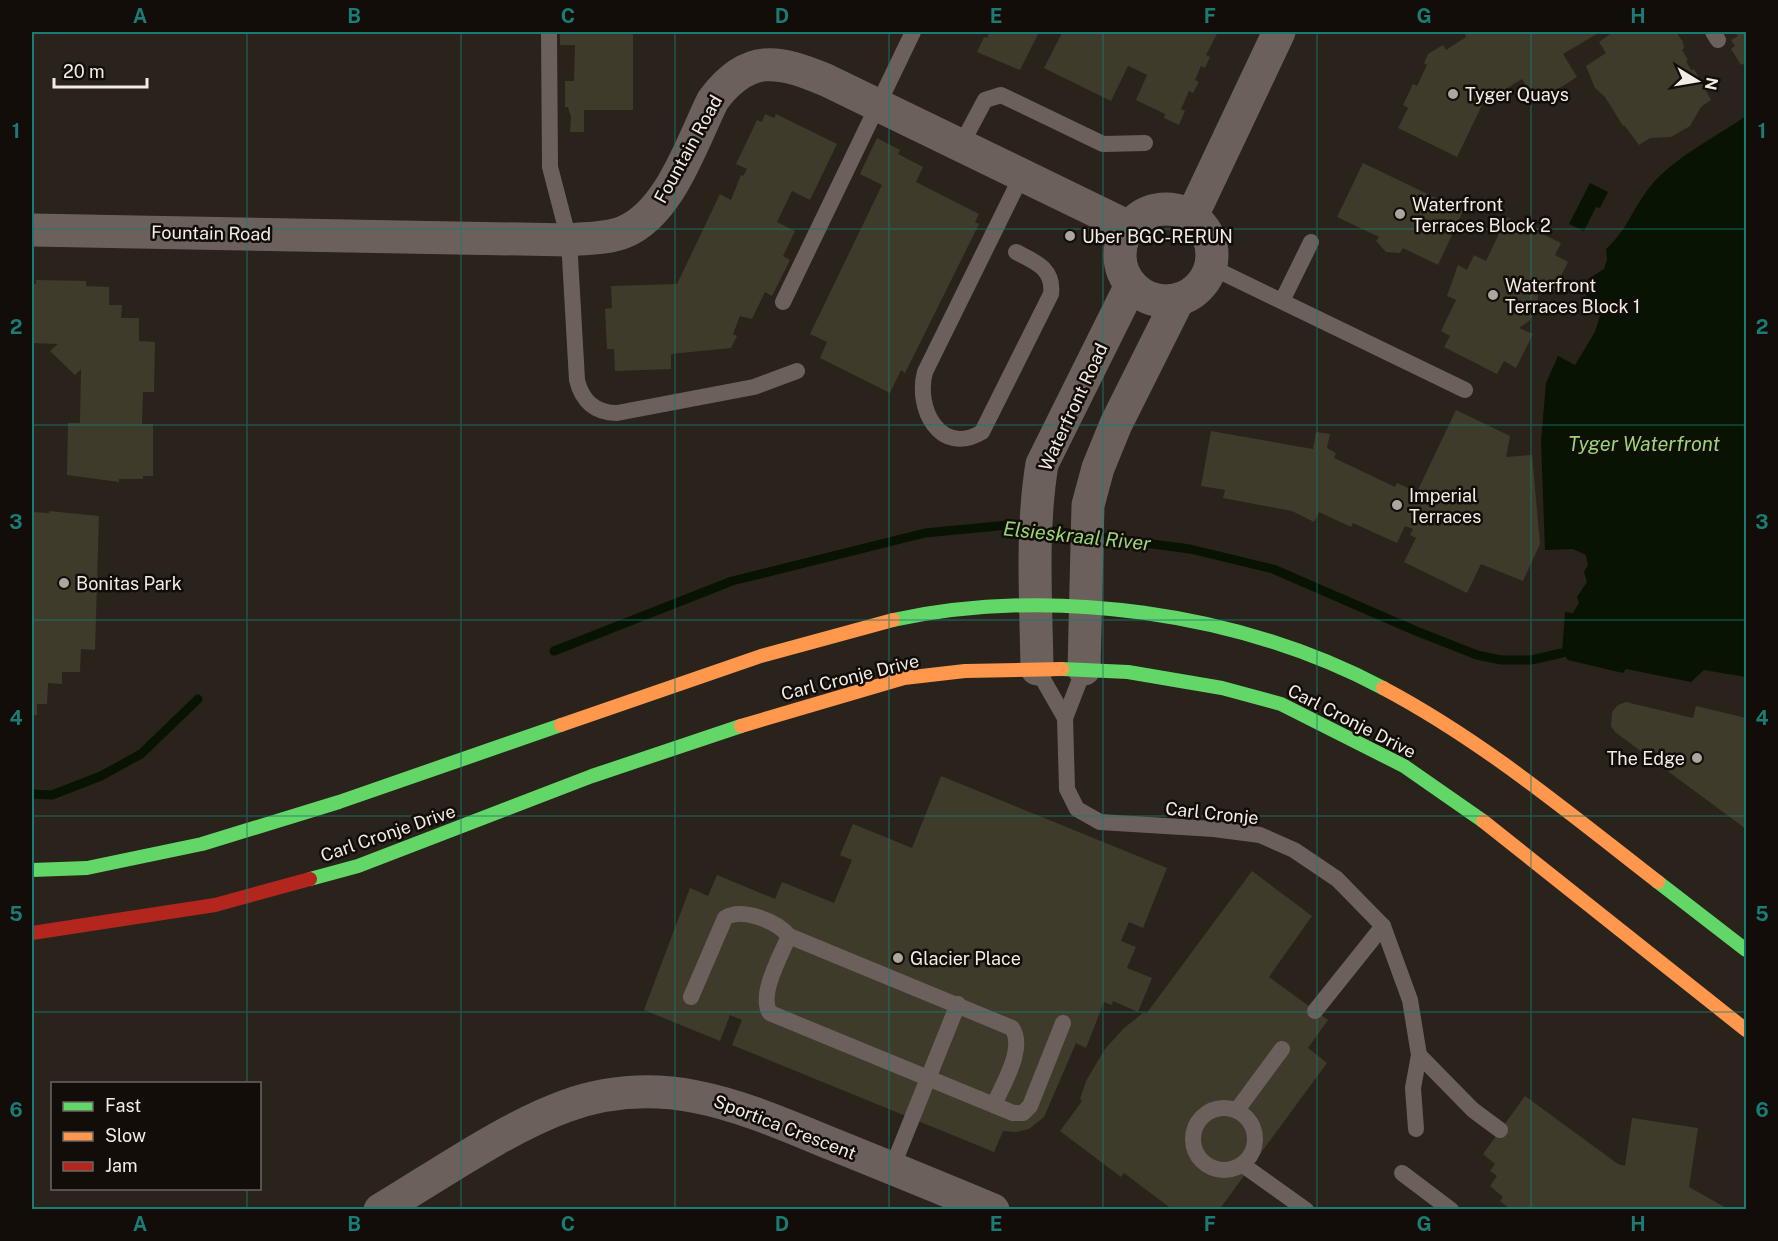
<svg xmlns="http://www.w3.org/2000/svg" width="1778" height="1241" font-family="'Public Sans',sans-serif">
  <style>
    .water { fill: #081303 }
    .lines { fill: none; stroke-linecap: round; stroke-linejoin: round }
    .stream { stroke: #081303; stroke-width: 9 }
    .building { fill: #3f3b2a }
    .lane { stroke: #6c605d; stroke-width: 16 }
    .street { stroke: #6c605d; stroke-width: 33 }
    .fast { stroke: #63d668; stroke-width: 14 }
    .slow { stroke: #ff974d; stroke-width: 14 }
    .jam { stroke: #b3261e; stroke-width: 14 }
    .grid { fill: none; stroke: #1a7c74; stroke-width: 1.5; stroke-opacity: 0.55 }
    .poi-dot { fill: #aca69e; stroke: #120d08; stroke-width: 2 }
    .labels { text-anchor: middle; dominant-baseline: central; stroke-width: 5; stroke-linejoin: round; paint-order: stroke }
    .poi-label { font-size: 18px; fill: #f3ece4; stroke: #120d08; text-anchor: start }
    .street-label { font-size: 18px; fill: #f3ece4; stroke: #120d08 }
    .water-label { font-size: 20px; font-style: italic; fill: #99d576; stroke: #120d08 }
    .neatline { fill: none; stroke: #1a7c74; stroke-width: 2 }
    .grid-label { font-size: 20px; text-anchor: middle; font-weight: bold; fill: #1a7c74 }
  </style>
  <rect width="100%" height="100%" fill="#29231c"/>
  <g class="water">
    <path d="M1746,116V677L1704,670L1691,682L1626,669L1623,673L1568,660L1562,653L1565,612L1573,613L1579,603L1577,597L1587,582L1584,572L1588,565L1586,555L1573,549L1545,550L1541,441L1546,383L1558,356L1575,365L1595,332L1602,309L1586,300L1588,279L1604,269L1607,259L1606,249C1627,230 1632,210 1649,188C1670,160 1717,136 1746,116Z"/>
    <polygon points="1590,183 1608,192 1600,208 1596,207 1584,231 1569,224"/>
  </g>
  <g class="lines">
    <g class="stream">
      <polyline points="554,651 732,581 925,533 1008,525 1190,549 1273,569 1416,631 1477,655 1501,660 1531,660 1562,653"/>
      <polyline points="32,794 52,795 101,776 141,754 198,699"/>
    </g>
  </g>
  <g class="building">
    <polygon points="560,32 633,32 633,110 584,110 584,132 570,132 571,117 568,107 565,107 565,81 574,81 575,45 560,45"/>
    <polygon points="990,32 1039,32 1020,70 977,52 984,37 987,38"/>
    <polygon points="1057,32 1218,32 1206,55 1210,57 1205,68 1201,66 1195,80 1199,82 1193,93 1189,91 1181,109 1185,111 1179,125 1164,118 1165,114 1136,100 1147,75 1133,68 1128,66 1111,101 1044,68 1062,33"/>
    <polygon points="1464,32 1600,32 1563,54 1577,77 1536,103 1522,79 1483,103 1457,157 1398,128 1408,108 1403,105 1413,84 1417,86 1427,65 1424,63 1428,54 1443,45 1446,50 1466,37"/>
    <polygon points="1613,32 1676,32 1683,42 1684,48 1682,50 1688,60 1686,61 1691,70 1694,69 1711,100 1701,107 1690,126 1671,137 1650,138 1639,145 1624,125 1623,126 1605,97 1595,88 1586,66 1606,53 1599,42"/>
    <polygon points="1735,32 1746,32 1746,66 1745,63 1741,65 1731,49 1735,46 1731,40 1738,36"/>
    <polygon points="765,114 774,118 776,114 837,144 810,200 792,191 777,222 795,231 783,256 790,260 772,296 765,292 752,319 740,316 733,334 737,336 731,348 671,354 671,369 615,371 614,349 607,349 605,309 612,308 611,286 677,284 720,194 731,200 741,175 743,176 747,169 736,164 757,120 762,122"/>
    <polygon points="877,138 900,150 898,154 923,167 916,182 979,214 975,222 979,224 919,345 905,373 901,370 890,393 820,358 827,342 810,334 882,185 860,174"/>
    <polygon points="1363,163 1463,211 1438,265 1403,248 1400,253 1386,252 1376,241 1379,237 1337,217"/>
    <polygon points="1507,217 1561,243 1555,255 1568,262 1552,294 1539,288 1536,311 1529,321 1519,328 1533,334 1516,368 1504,361 1497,374 1444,347 1450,336 1441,331 1456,300 1447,296 1458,265 1467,270 1474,255 1486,261"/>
    <polygon points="36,280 86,281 86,286 109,287 109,305 122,305 121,318 139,318 139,341 155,342 154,392 143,392 142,424 153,424 153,476 143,476 143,479 119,479 119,482 67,475 68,423 80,423 81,369 75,375 50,351 58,344 32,343 32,284 36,284"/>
    <polygon points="1456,410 1510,436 1506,457 1532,455 1540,544 1523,581 1481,564 1467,593 1404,562 1416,538 1410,535 1413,529 1405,526 1397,543 1353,523 1351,527 1319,512 1314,522 1292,511 1223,498 1225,490 1201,486 1211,431 1313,449 1316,432 1330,434 1327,448 1336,453 1334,458 1395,487 1397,483 1417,492"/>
    <polygon points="49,511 99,516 95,650 81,649 80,672 62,672 62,684 48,683 47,704 37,704 37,715 32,715 32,512 49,513"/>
    <polygon points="1626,702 1693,718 1696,706 1746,718 1746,829 1615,732 1611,726 1612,712 1618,705"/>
    <polygon points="941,776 1167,868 1143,928 1129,922 1121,941 1136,947 1127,968 1152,978 1138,1012 1113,1001 1112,1005 1104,1002 1086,1048 1076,1043 1044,1117 1029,1129 1016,1132 1003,1131 994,1152 732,1045 742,1020 730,1015 720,1041 644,1010 690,888 708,896 717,875 775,899 782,882 834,903 852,860 840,855 853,824 912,848"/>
    <polygon points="1252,871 1312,916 1269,977 1328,1020 1308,1048 1327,1063 1219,1210 1173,1210 1124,1173 1121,1177 1060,1131 1082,1101 1080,1099 1086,1081 1105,1049 1123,1029 1144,1012 1146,1014"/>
    <polygon points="1525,1096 1618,1164 1625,1166 1632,1118 1698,1128 1689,1187 1730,1210 1511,1210 1500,1201 1503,1197 1490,1186 1497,1176 1490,1171 1495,1164 1483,1154"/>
  </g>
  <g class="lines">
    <g class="lane">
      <path d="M549,32L550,167L569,240L577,380C582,401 595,413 617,413L754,387L797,371"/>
      <polyline points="1713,32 1718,40"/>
      <polyline points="961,145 985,100 1001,95 1103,144 1145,143"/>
      <path d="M1016,252C1036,262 1054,269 1051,294L982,432C940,457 915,408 925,372L1022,175"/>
      <polyline points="1211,267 1465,390"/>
      <polyline points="1282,301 1311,242"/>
      <polyline points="783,302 913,32"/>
      <polyline points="1037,669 1065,718"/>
      <polyline points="1084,669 1065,718 1067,789 1077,809 1100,822 1214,829 1260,835 1294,850 1337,879 1383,926 1410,1000 1419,1055 1413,1088 1416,1129"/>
      <path d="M789,936C781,955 758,995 770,1013L1013,1113H1023L1030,1106L1063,1023"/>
      <path d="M691,997L725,918C741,907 777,921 789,936L1012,1028C1026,1049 1002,1085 994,1105"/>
      <polyline points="1315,1011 1383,926"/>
      <polyline points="1419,1055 1473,1110 1500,1130"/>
      <circle cx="1224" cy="1139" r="31"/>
      <polyline points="1237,1110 1282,1049"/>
      <polyline points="1243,1165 1306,1210"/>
      <polyline points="892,1168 958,1004"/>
      <polyline points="1402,1173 1451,1210"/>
    </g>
    <g class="street">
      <circle cx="1166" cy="255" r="46"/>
      <polyline points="1192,216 1279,32"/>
      <path d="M32,230L569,240C587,238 607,239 624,232C670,213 692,142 713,100C748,53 778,60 826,80L1129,227"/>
      <path d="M1037,669C1036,602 1031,531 1042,464L1131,285"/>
      <polyline points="1084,669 1088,505 1098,468 1116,424 1178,300"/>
      <path d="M380,1210C437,1176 505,1128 566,1106C666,1070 746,1109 837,1146C889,1167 941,1188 993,1210"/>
    </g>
    <g class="fast">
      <path d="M893,620C1052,586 1239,612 1383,688"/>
      <polyline points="1062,669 1128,672 1222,688 1281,704 1404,766 1483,821"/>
      <polyline points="32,870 87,868 202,844 339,802 561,725"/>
      <polyline points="310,879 358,866 592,776 741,726"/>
      <polyline points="1658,882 1746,950"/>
    </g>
    <g class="slow">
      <path d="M1383,688C1483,741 1569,813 1658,882"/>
      <polyline points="561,725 761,656 893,620"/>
      <polyline points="741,726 904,678 965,671 1062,669"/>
      <polyline points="1483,821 1746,1030"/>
    </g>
    <polyline class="jam" points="32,933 215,905 310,879"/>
  </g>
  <path class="grid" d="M247,32V1084M461,32V1210M675,32V1210M889,32V1210M1103,32V1210M1317,32V1210M1531,32V1210M32,229H1746M32,425H1746M32,620H1746M32,816H1746M32,1012H1746M247,1188V1210"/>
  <g class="poi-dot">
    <circle cx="1453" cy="94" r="6"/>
    <circle cx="1400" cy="214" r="6"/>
    <circle cx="1070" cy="236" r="6"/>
    <circle cx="1493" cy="295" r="6"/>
    <circle cx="1397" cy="505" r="6"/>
    <circle cx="64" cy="583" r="6"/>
    <circle cx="1697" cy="758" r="6"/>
    <circle cx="898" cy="958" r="6"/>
  </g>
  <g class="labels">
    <g class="poi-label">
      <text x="1465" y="94">Tyger Quays</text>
      <text x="1412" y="204">Waterfront<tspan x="1412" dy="21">Terraces Block 2</tspan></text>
      <text x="1082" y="236">Uber BGC-RERUN</text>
      <text x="1505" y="285">Waterfront<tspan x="1505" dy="21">Terraces Block 1</tspan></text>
      <text x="1409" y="495">Imperial<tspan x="1409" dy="21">Terraces</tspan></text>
      <text x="76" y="583">Bonitas Park</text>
      <text x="1685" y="758" text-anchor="end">The Edge</text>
      <text x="910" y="958">Glacier Place</text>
    </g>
    <g class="street-label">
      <text transform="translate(688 149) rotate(-61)">Fountain Road</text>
      <text transform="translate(211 233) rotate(1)">Fountain Road</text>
      <text transform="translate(1073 407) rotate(-65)">Waterfront Road</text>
      <text transform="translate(850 677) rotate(-14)">Carl Cronje Drive</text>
      <text transform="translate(1352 721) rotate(27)">Carl Cronje Drive</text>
      <text transform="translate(1212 813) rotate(6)">Carl Cronje</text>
      <text transform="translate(388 833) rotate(-19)">Carl Cronje Drive</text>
      <text transform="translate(785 1127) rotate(21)">Sportica Crescent</text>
    </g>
    <g class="water-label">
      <text x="1644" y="444">Tyger Waterfront</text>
      <text transform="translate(1077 536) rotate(6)">Elsieskraal River</text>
    </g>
  </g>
  <rect width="1778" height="1241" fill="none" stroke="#120d08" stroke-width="66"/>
  <rect x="51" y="1082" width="210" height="108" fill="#120d08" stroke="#6c6660" stroke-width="1.5"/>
  <rect x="63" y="1102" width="30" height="9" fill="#63d668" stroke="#6c6660" stroke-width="1.5"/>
  <text x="105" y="1112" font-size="18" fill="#f3ece4">Fast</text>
  <rect x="63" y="1132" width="30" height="9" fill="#ff974d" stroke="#6c6660" stroke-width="1.5"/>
  <text x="105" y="1142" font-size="18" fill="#f3ece4">Slow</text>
  <rect x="63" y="1162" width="30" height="9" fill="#b3261e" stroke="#6c6660" stroke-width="1.5"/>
  <text x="105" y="1172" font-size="18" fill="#f3ece4">Jam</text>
  <g transform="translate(1697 81) rotate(101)" stroke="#120d08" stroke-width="4.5" paint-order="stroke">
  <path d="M0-4.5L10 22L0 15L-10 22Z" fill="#f3ece4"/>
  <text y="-9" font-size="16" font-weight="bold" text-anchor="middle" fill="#f3ece4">N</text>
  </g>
  <path d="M54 78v9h93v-9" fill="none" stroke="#f3ece4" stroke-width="3"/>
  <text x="63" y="78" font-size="18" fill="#f3ece4" stroke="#120d08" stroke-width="4.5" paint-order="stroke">20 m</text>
  <rect x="33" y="33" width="1712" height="1175" class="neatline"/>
  <g class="grid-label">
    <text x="140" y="23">A</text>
    <text x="354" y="23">B</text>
    <text x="568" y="23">C</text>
    <text x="782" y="23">D</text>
    <text x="996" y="23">E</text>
    <text x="1210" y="23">F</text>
    <text x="1424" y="23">G</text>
    <text x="1638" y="23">H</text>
    <text x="16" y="138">1</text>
    <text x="1762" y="138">1</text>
    <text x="16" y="334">2</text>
    <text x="1762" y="334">2</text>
    <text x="16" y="529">3</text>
    <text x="1762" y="529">3</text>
    <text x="16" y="725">4</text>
    <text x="1762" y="725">4</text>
    <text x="16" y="921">5</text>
    <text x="1762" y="921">5</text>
    <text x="16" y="1117">6</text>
    <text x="1762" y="1117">6</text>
    <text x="140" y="1231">A</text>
    <text x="354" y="1231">B</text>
    <text x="568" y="1231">C</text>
    <text x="782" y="1231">D</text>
    <text x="996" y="1231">E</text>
    <text x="1210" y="1231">F</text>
    <text x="1424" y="1231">G</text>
    <text x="1638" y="1231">H</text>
  </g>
</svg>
